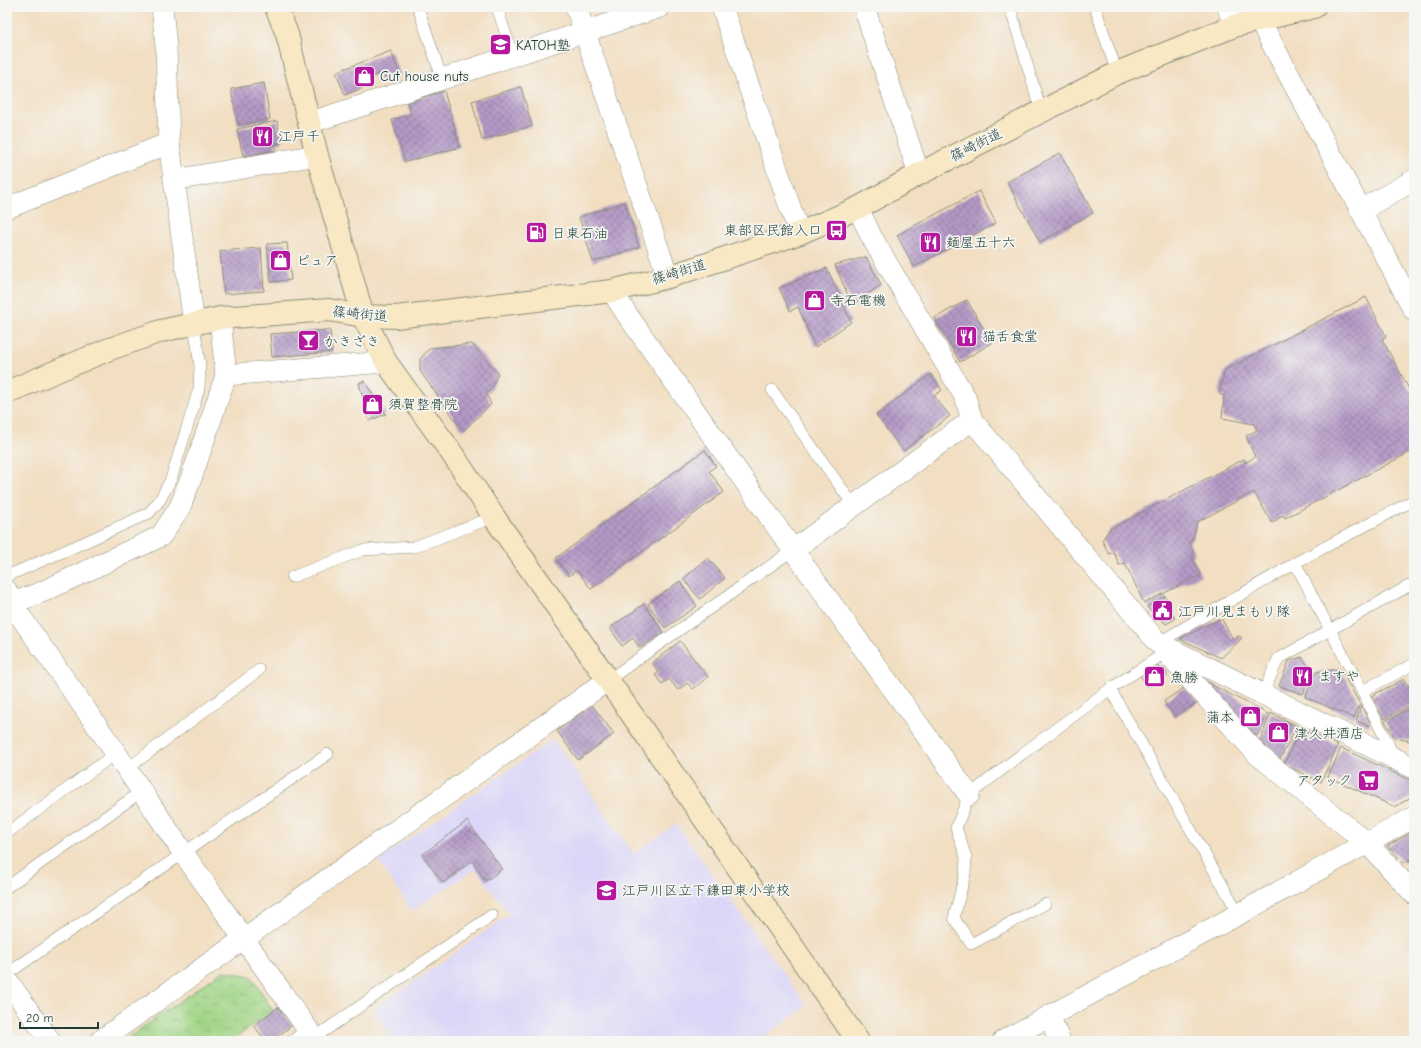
<svg xmlns="http://www.w3.org/2000/svg" width="1421" height="1048" font-family="'Comic Neue','Klee One',sans-serif">
  <style>
    .built { fill: #dbd6f7 }
    .park { fill: url(#park-crowns); stroke: #60885c }
    .building { fill: url(#building-cross-hatch) }
    .lines { fill: none; stroke-linecap: round; stroke-linejoin: round }
    .lane-casing { stroke: #888e7a; stroke-width: 12 }
    .street-casing { stroke: #888e7a; stroke-width: 22 }
    .secondary-casing { stroke: #888e7a; stroke-width: 24 }
    .lane { stroke: #fff; stroke-width: 11 }
    .street { stroke: #fff; stroke-width: 21 }
    .secondary { stroke: #f8e8c3; stroke-width: 22 }
    .labels { text-anchor: middle; dominant-baseline: central; stroke-width: 3.5; stroke-linejoin: round; paint-order: stroke }
    .poi-label { font-size: 14px; fill: #1f3d34; stroke: #f6f6f2; text-anchor: start }
    .street-label { font-size: 14px; fill: #1f3d34; stroke: #f6f6f2 }
  </style>
  <defs>
    <pattern id="park-crowns" width="20" height="18" patternUnits="userSpaceOnUse"><rect width="20" height="18" fill="#a0d485"/><path d="M2 6a3 3 0 1 1 6 0M12 15a3 3 0 1 1 6 0" fill="none" stroke="#82ad6e"/></pattern>
    <pattern id="building-cross-hatch" width="8" height="8" patternUnits="userSpaceOnUse"><rect width="8" height="8" fill="#b59ac7"/><path d="M0 0l8 8M0 8l8-8" fill="none" stroke="#937fa2"/></pattern>
  </defs>
  <rect width="100%" height="100%" fill="#f6f6f2"/>
  <filter id="ink" filterUnits="userSpaceOnUse"><feTurbulence type="fractalNoise" baseFrequency=".025" numOctaves="2"/><feDisplacementMap in="SourceGraphic" scale="8" xChannelSelector="R" yChannelSelector="G"/><feConvolveMatrix kernelMatrix="1 2 1 2 8 2 1 2 1" color-interpolation-filters="sRGB"/></filter>
  <filter id="wash" filterUnits="userSpaceOnUse"><feTurbulence type="fractalNoise" baseFrequency=".012" numOctaves="4" result="noise"/><feDisplacementMap in="SourceGraphic" scale="16" xChannelSelector="R" yChannelSelector="G"/><feGaussianBlur stdDeviation="0.9" result="paint"/><feColorMatrix in="noise" values="0 0 0 0 0 0 0 0 0 0 0 0 0 0 0 0 0 1.4 0 .05"/><feComposite in="paint" operator="in"/></filter>
  <g filter="url(#wash)">
    <rect width="100%" height="100%" fill="#f2dec1"/>
    <polygon class="built" points="553,739 634,854 676,824 807,1006 757,1041 395,1041 373,1010 510,914 475,869 412,911 378,860"/>
    <polygon class="park" points="223,971 251,976 273,1011 231,1041 123,1041"/>
    <g id="blocks">
      <g class="building">
        <polygon points="391,51 400,75 381,82 378,74 358,81 360,89 345,95 336,72"/>
        <polygon points="264,83 270,119 238,125 231,89"/>
        <polygon points="521,87 532,126 482,140 472,101"/>
        <polygon points="444,91 460,147 405,162 392,120 411,114 407,102"/>
        <polygon points="277,121 282,143 275,144 276,150 243,156 237,129"/>
        <polygon points="1060,153 1093,213 1040,242 1007,182"/>
        <polygon points="979,191 996,223 914,267 897,235"/>
        <polygon points="625,202 639,247 593,262 579,217"/>
        <polygon points="287,243 291,280 271,282 267,244"/>
        <polygon points="261,248 264,291 224,294 220,251"/>
        <polygon points="866,257 881,285 852,305 835,265"/>
        <polygon points="827,268 851,322 815,347 798,307 790,311 779,288"/>
        <polygon points="1366,297 1386,336 1382,339 1410,391 1414,392 1414,450 1285,518 1283,515 1272,523 1254,492 1197,522 1193,539 1189,542 1194,553 1192,557 1201,575 1144,603 1125,563 1119,565 1114,552 1109,554 1102,540 1110,529 1244,459 1245,463 1255,457 1246,436 1257,430 1254,424 1222,418 1224,396 1219,394 1225,370"/>
        <polygon points="967,300 992,343 960,362 935,318"/>
        <polygon points="330,330 332,352 272,357 270,334"/>
        <polygon points="472,344 498,373 492,388 486,394 491,404 463,431 420,371 420,359 430,348"/>
        <polygon points="931,374 942,390 934,396 950,416 903,451 876,415"/>
        <polygon points="364,381 386,414 369,421 359,383"/>
        <polygon points="705,450 716,466 709,471 724,492 591,589 577,570 569,576 556,558"/>
        <polygon points="708,558 725,578 700,599 683,579"/>
        <polygon points="680,581 697,606 665,628 648,604"/>
        <polygon points="1165,596 1175,619 1166,624 1147,607"/>
        <polygon points="644,604 664,632 640,648 633,638 622,646 610,628"/>
        <polygon points="1221,618 1233,639 1239,636 1242,638 1221,658 1180,639"/>
        <polygon points="680,641 708,677 693,689 687,683 678,690 669,679 662,684 655,675 659,672 652,663"/>
        <polygon points="1302,657 1312,672 1303,694 1279,686 1289,661"/>
        <polygon points="1156,664 1160,670 1164,668 1167,674 1147,686 1140,675"/>
        <polygon points="1340,669 1360,704 1354,718 1305,697 1316,672"/>
        <polygon points="1199,678 1268,714 1257,736 1197,680"/>
        <polygon points="1404,679 1408,686 1411,684 1414,690 1414,703 1384,719 1371,696"/>
        <polygon points="1184,688 1199,702 1174,717 1164,701"/>
        <polygon points="592,705 614,734 578,760 557,731"/>
        <polygon points="1361,706 1370,723 1369,726 1356,721"/>
        <polygon points="1414,706 1414,739 1410,741 1395,738 1385,721"/>
        <polygon points="1271,713 1297,726 1279,761 1260,740"/>
        <polygon points="1301,728 1338,745 1321,782 1284,764"/>
        <polygon points="1341,748 1414,782 1414,795 1395,807 1328,777"/>
        <polygon points="467,821 502,869 486,881 472,861 443,883 422,855"/>
        <polygon points="1414,831 1414,857 1404,863 1387,846"/>
        <polygon points="278,1007 292,1025 272,1041 266,1041 254,1026"/>
      </g>
    </g>
  </g>
  <g filter="url(#ink)">
    <use href="#blocks" fill-opacity="0" stroke="#888e7a" stroke-width="1"/>
    <g class="lines">
      <defs>
        <g id="lane">
          <polyline points="418,7 442,79"/>
          <polyline points="497,7 513,56"/>
          <polyline points="1010,7 1041,111"/>
          <polyline points="1095,7 1117,73"/>
          <polyline points="772,390 854,506"/>
          <polyline points="1295,563 1362,691 1394,756"/>
          <polyline points="7,576 83,543 149,513 160,500 171,479 199,389 200,366 194,324"/>
          <polyline points="292,577 363,550 414,547 494,517"/>
          <polyline points="1158,643 1295,563 1414,500"/>
          <polyline points="608,680 793,550"/>
          <polyline points="1110,689 1239,914"/>
          <polyline points="1362,691 1414,664"/>
          <polyline points="1263,694 1278,659 1414,583"/>
          <polyline points="127,769 259,670"/>
          <polyline points="7,833 116,753"/>
          <polyline points="7,887 142,791"/>
          <polyline points="1045,904 971,944 954,918 965,874 966,857 956,828 969,795 1022,754 1110,689 1166,652"/>
          <polyline points="7,974 328,754"/>
          <polyline points="314,1038 492,915"/>
          <polyline points="292,1041 307,1029"/>
        </g>
        <g id="street">
          <polyline points="162,7 166,46 169,143 194,324"/>
          <polyline points="576,7 668,277"/>
          <polyline points="722,7 791,210 800,233"/>
          <polyline points="864,7 919,174"/>
          <polyline points="1228,7 1234,26"/>
          <polyline points="1259,19 1414,310"/>
          <polyline points="309,123 660,7"/>
          <polyline points="175,180 317,155"/>
          <polyline points="7,208 169,143"/>
          <polyline points="858,208 871,236 965,397 972,420 1158,643 1414,768"/>
          <polyline points="1361,210 1414,180"/>
          <polyline points="612,291 626,313 793,550 969,795"/>
          <polyline points="226,375 386,362"/>
          <polyline points="793,550 972,420"/>
          <polyline points="7,591 11,603 116,753 184,854 316,1041"/>
          <polyline points="7,605 42,592 161,536 180,507 192,476 226,375 220,318"/>
          <polyline points="1165,651 1257,754 1367,843 1414,894"/>
          <polyline points="7,980 50,1041"/>
          <polyline points="1049,1016 1060,1041"/>
          <polyline points="100,1041 608,680"/>
          <polyline points="1003,1041 1239,914 1414,817"/>
        </g>
        <g id="secondary">
          <polyline points="276,7 287,34 317,155 363,316 386,362 453,455 494,517 608,680 858,1041"/>
          <polyline points="7,392 107,350 161,331 220,318 329,310 363,316 396,317 612,291 668,277 800,233 858,208 919,174 1117,73 1234,26 1314,7"/>
        </g>
      </defs>
      <use href="#lane" class="lane-casing"/>
      <use href="#street" class="street-casing"/>
      <use href="#secondary" class="secondary-casing"/>
      <use href="#lane" class="lane"/>
      <use href="#street" class="street"/>
      <use href="#secondary" class="secondary"/>
    </g>
  </g>
  <defs>
    <symbol id="school-square" viewBox="-11 -11 22 22"><rect x="-9" y="-9" width="18" height="18" rx="4" fill="#b5179e" stroke="#f6f6f2"/><path d="M0-5L7-2L0 1L-7-2ZM-4 1L0 2.5L4 1V4Q0 6-4 4Z" fill="#fff"/></symbol>
    <symbol id="shop-square" viewBox="-11 -11 22 22"><rect x="-9" y="-9" width="18" height="18" rx="4" fill="#b5179e" stroke="#f6f6f2"/><path d="M-5-2.5h2.3a2.7 3.5 0 0 1 5.4 0H5L5.5 6h-11ZM-1.5-2.5h3a1.5 2.3 0 0 0-3 0Z" fill="#fff"/></symbol>
    <symbol id="restaurant-square" viewBox="-11 -11 22 22"><rect x="-9" y="-9" width="18" height="18" rx="4" fill="#b5179e" stroke="#f6f6f2"/><path d="M-5-6h1v4h1v-4h1v4h1v-4h1v5L-1.5 .5V6h-2V.5L-5-1ZM5-6V6H3V1.5H1.5Q1.5-4 5-6Z" fill="#fff"/></symbol>
    <symbol id="bus-square" viewBox="-11 -11 22 22"><rect x="-9" y="-9" width="18" height="18" rx="4" fill="#b5179e" stroke="#f6f6f2"/><path d="M-5-6H5V4H4V6H2V4H-2V6H-4V4H-5ZM-3.5-4V0h7V-4ZM-3.5 1.2v1.5H-2V1.2ZM2 1.2v1.5H3.5V1.2Z" fill="#fff"/></symbol>
    <symbol id="fuel-square" viewBox="-11 -11 22 22"><rect x="-9" y="-9" width="18" height="18" rx="4" fill="#b5179e" stroke="#f6f6f2"/><path d="M-5.5-6h7V0h2V4h1.3V-2.5L3-4.5l.8-.8L6-3V5H2.5V1h-1V6h-7ZM-4.2-4.7v3.2H.2V-4.7Z" fill="#fff"/></symbol>
    <symbol id="bar-square" viewBox="-11 -11 22 22"><rect x="-9" y="-9" width="18" height="18" rx="4" fill="#b5179e" stroke="#f6f6f2"/><path d="M-6-5H6L.8 .8V4.5H3.5V6h-7V4.5H-.8V.8Z" fill="#fff"/></symbol>
    <symbol id="civic-square" viewBox="-11 -11 22 22"><rect x="-9" y="-9" width="18" height="18" rx="4" fill="#b5179e" stroke="#f6f6f2"/><path d="M-.6-6.5H3V-4.5H.6V-3L4-1V1h2V6H-6V1h2V-1L-.6-3ZM-1.2 2.5V6h2.4V2.5Z" fill="#fff"/></symbol>
    <symbol id="supermarket-square" viewBox="-11 -11 22 22"><rect x="-9" y="-9" width="18" height="18" rx="4" fill="#b5179e" stroke="#f6f6f2"/><path d="M-6-5.5h2.5l.6 2H6L4.5 2H-2.5L-4.4-4H-6ZM-1.5 3.2a1.3 1.3 0 1 0 .1 0ZM3 3.2a1.3 1.3 0 1 0 .1 0Z" fill="#fff"/></symbol>
  </defs>
  <g fill-rule="evenodd">
    <use href="#school-square" x="488" y="32" width="25" height="25"/>
    <use href="#shop-square" x="352" y="64" width="25" height="25"/>
    <use href="#restaurant-square" x="250" y="124" width="25" height="25"/>
    <use href="#bus-square" x="824" y="218" width="25" height="25"/>
    <use href="#fuel-square" x="524" y="220" width="25" height="25"/>
    <use href="#restaurant-square" x="918" y="230" width="25" height="25"/>
    <use href="#shop-square" x="268" y="248" width="25" height="25"/>
    <use href="#shop-square" x="802" y="288" width="25" height="25"/>
    <use href="#restaurant-square" x="954" y="324" width="25" height="25"/>
    <use href="#bar-square" x="296" y="328" width="25" height="25"/>
    <use href="#shop-square" x="360" y="392" width="25" height="25"/>
    <use href="#civic-square" x="1150" y="598" width="25" height="25"/>
    <use href="#restaurant-square" x="1290" y="664" width="25" height="25"/>
    <use href="#shop-square" x="1142" y="664" width="25" height="25"/>
    <use href="#shop-square" x="1238" y="704" width="25" height="25"/>
    <use href="#shop-square" x="1266" y="720" width="25" height="25"/>
    <use href="#supermarket-square" x="1356" y="768" width="25" height="25"/>
    <use href="#school-square" x="594" y="878" width="25" height="25"/>
  </g>
  <g class="labels">
    <g class="poi-label">
      <text x="516" y="45">KATOH塾</text>
      <text x="380" y="76">Cut house nuts</text>
      <text x="278" y="136">江戸千</text>
      <text x="822" y="230" text-anchor="end">東部区民館入口</text>
      <text x="552" y="233">日東石油</text>
      <text x="946" y="242">麺屋五十六</text>
      <text x="296" y="260">ピュア</text>
      <text x="830" y="300">寺石電機</text>
      <text x="982" y="336">猫舌食堂</text>
      <text x="324" y="341">かきざき</text>
      <text x="388" y="404">須賀整骨院</text>
      <text x="1178" y="611">江戸川見まもり隊</text>
      <text x="1318" y="676">ますや</text>
      <text x="1170" y="677">魚勝</text>
      <text x="1234" y="717" text-anchor="end">蒲本</text>
      <text x="1294" y="733">津久井酒店</text>
      <text x="1352" y="780" text-anchor="end">アタック</text>
      <text x="622" y="890">江戸川区立下鎌田東小学校</text>
    </g>
    <g class="street-label">
      <text transform="translate(976 145) rotate(-27)">篠崎街道</text>
      <text transform="translate(679 272) rotate(-17)">篠崎街道</text>
      <text transform="translate(360 314) rotate(5)">篠崎街道</text>
    </g>
  </g>
  <rect width="1421" height="1048" fill="none" stroke="#f6f6f2" stroke-width="24"/>
  <path d="M20 1022v6h78v-6" fill="none" stroke="#1f3d34" stroke-width="2"/>
  <text x="26" y="1022" font-size="12" fill="#1f3d34" stroke="#f6f6f2" stroke-width="3" paint-order="stroke">20 m</text>
</svg>
